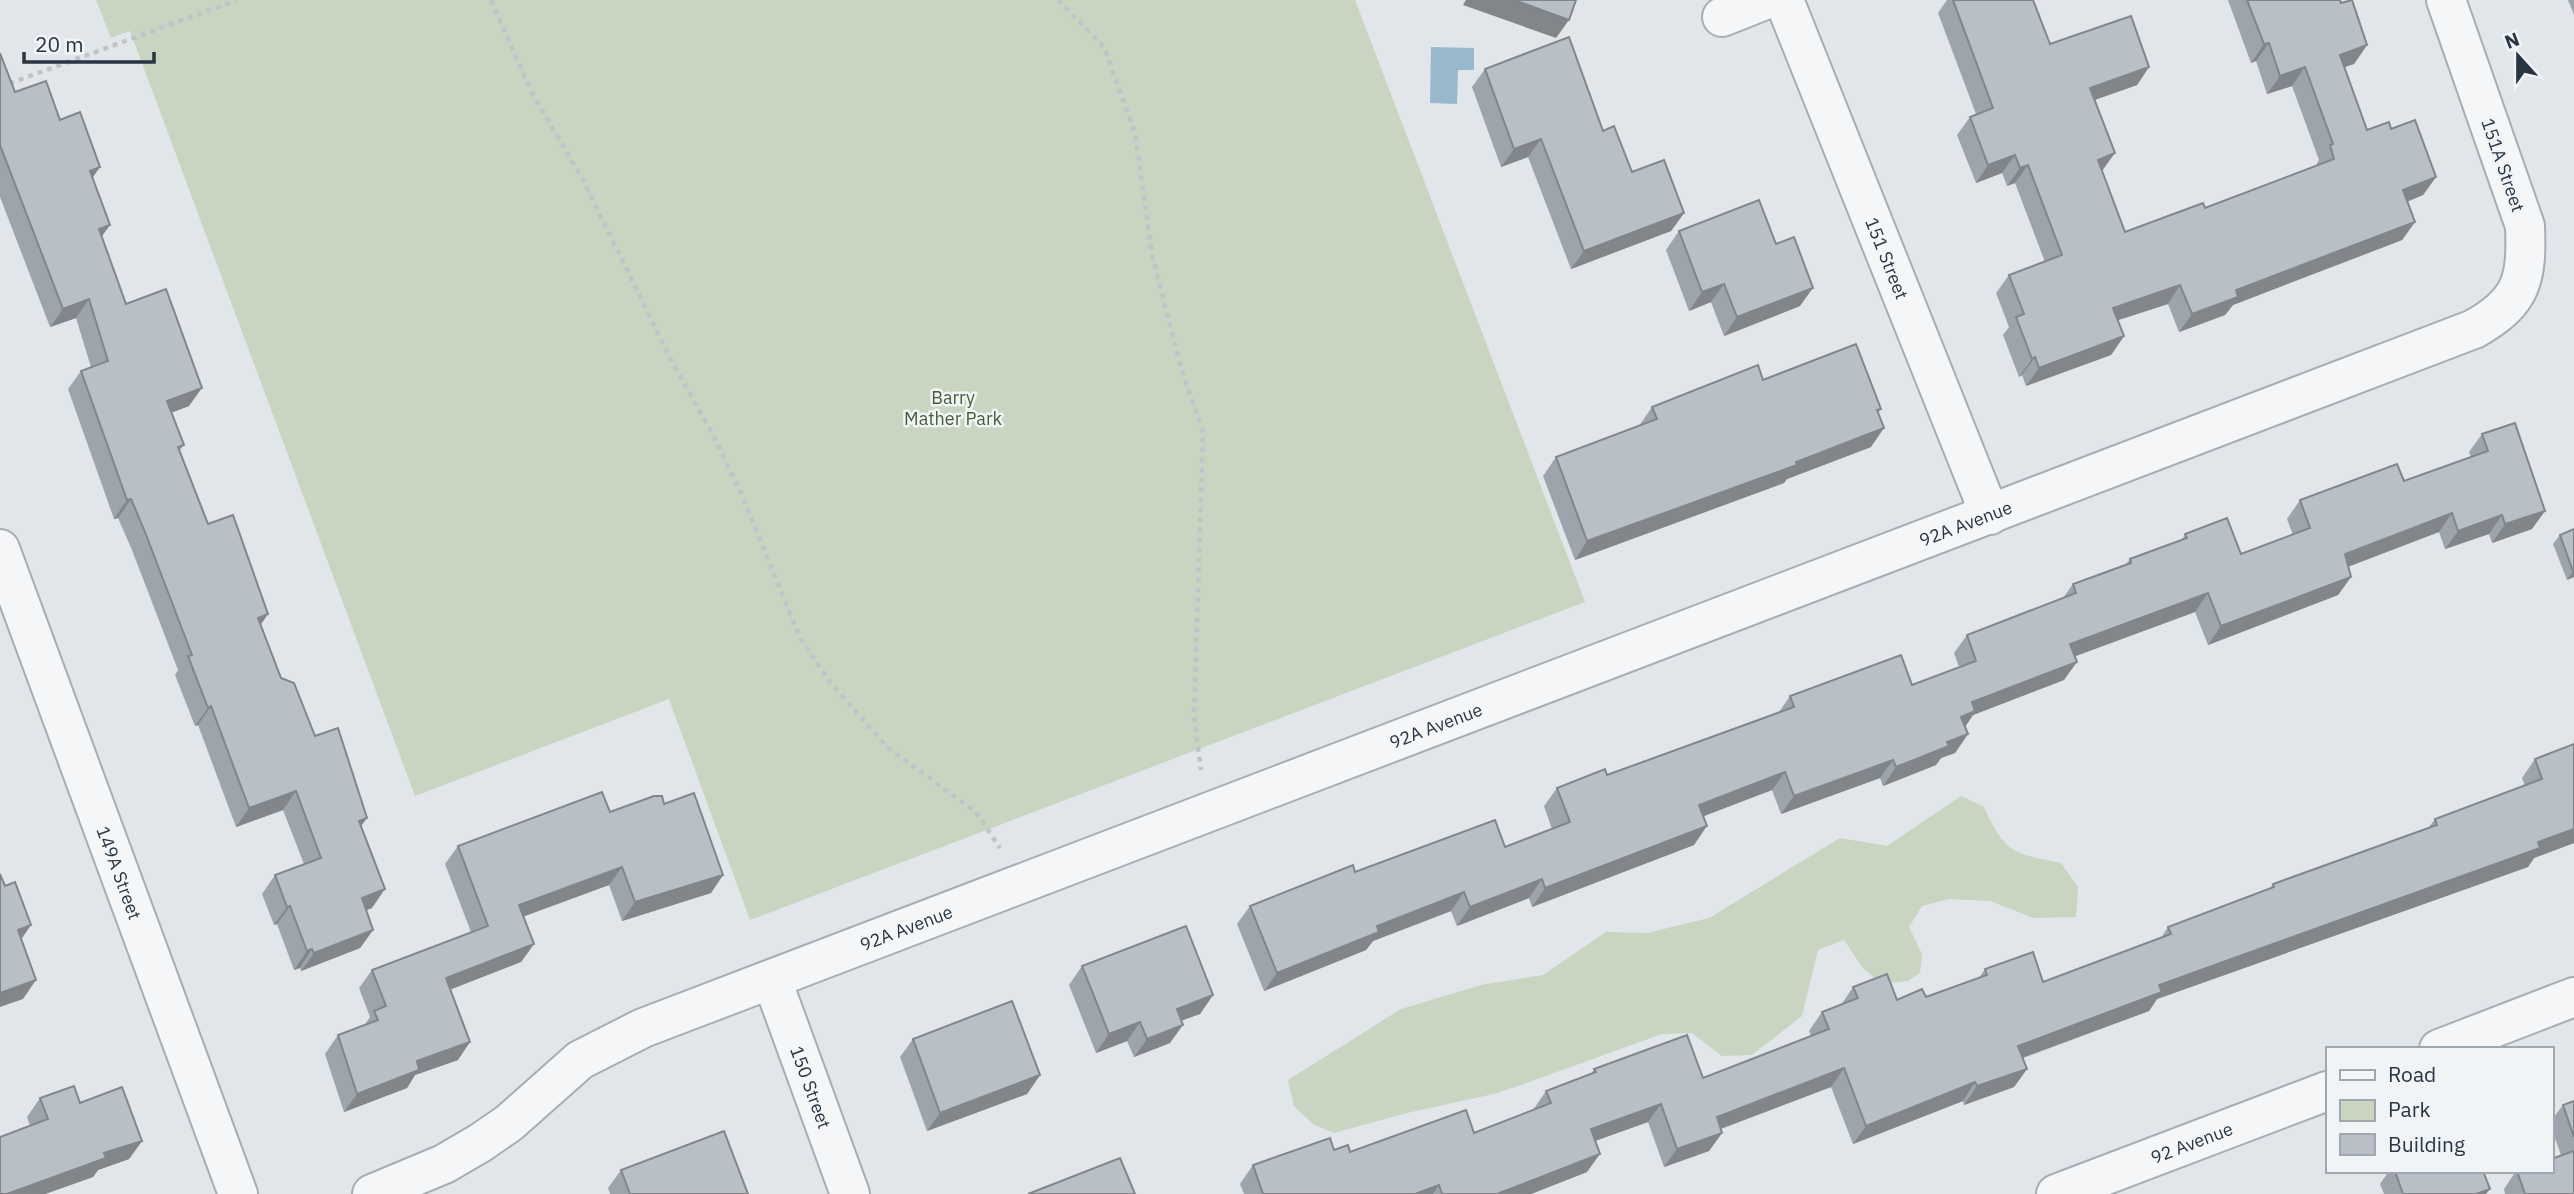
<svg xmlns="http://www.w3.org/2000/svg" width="2574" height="1194" font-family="'IBM Plex Sans',sans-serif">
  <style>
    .green { fill: #c9d4c1 }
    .water { fill: #9ab8cb }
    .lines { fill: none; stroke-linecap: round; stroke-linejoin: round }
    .minor-casing { stroke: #a6adb4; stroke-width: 42 }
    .path { stroke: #bfc4c9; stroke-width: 4.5; stroke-dasharray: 5 5; stroke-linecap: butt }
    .minor { stroke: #f4f6f8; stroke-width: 38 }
    .wall { fill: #9ea4ab }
    .shaded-wall { fill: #81868b }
    .building { fill: #b8bfc7; stroke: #81868b; stroke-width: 2 }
    .labels { text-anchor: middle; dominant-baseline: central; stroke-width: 5; stroke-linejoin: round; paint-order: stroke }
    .street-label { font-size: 18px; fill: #283542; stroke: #f0f4f7 }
    .park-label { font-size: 18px; fill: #425f35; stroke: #f0f4f7 }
  </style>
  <rect width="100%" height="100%" fill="#e1e6ea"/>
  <g class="green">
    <polygon points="96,0 1355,0 1585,602 750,920 669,699 415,796 130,31 111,38"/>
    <path d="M1961,796L1984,807C2005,854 2013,853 2061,863L2078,887L2076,917L2034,918L1990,901L1949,899L1922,906L1909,927L1922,954L1920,973L1908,981L1881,984L1862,967L1844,940L1818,950L1802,1016L1752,1055L1722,1056L1692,1033L1662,1034L1498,1093L1407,1113L1334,1133L1313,1124L1294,1106L1288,1080L1401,1009L1481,985L1543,975L1606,932L1647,933L1709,918L1840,838L1887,846Z"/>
  </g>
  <polygon class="water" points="1431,47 1474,48 1474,70 1458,70 1457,104 1430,103"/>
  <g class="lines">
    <defs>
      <g id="minor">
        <path id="s1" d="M1784,0L1990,515"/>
        <polyline points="1722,17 1765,0"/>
        <path id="s2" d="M0,549L238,1194"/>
        <path id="s3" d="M772,980L850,1194"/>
        <polyline points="2439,1049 2574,997"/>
        <path id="s4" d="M372,1194L444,1164L480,1143L509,1123L580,1060L643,1028L2474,329C2523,302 2527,278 2525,226L2446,0"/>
        <path id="s5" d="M2056,1194L2327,1091"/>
      </g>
    </defs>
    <use href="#minor" class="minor-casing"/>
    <g class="path">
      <polyline points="491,0 532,93 583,180 670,358 712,433 742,495 800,638 830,682 887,747 976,812 1000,848"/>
      <polyline points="1058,0 1104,47 1135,133 1152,255 1181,368 1203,432 1194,717 1201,770"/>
      <polyline points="0,87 237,0"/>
    </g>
    <use href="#minor" class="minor"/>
  </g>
  <g class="wall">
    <polygon points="1947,0 2033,0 2050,44 2149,67 2137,85 2095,100 2102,171 2125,232 2205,208 2317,165 2317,163 2319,160 2292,86 2267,94 2256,61 2251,63 2228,0 2340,0 2367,45 2354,64 2344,67 2367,130 2391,129 2436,177 2423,195 2407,202 2415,222 2402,240 2233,305 2225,315 2179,332 2168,304 2118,320 2124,336 2111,355 2026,386 2022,375 2019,377 2003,335 2009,327 1996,293 2009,275 2045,262 2015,183 2007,186 2002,173 1976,183 1957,135 1970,117 1976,114 1938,13"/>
    <polygon points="2568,0 2574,0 2574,15"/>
    <polygon points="0,53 15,92 60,120 93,178 110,225 101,237 126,304 189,406 171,413 184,445 180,450 208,524 268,614 260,625 281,678 315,736 361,827 372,908 366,910 373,930 360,948 301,971 300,968 294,970 277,924 274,925 262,894 275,875 304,864 283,810 236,827 198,725 195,726 175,675 178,670 132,550 118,518 114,519 68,389 81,371 91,367 76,318 50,327 0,197"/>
    <polygon points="1485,69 1603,131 1632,172 1684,213 1671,231 1571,269 1528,157 1501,167 1472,87"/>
    <polygon points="1679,231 1800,306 1724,336 1711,302 1689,311 1666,250"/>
    <polygon points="1763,380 1881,409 1878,413 1871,447 1787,479 1784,483 1575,560 1543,476 1556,457 1639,426 1652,407"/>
    <polygon points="2482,434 2532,529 2492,543 2489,534 2445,549 2439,532 2348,566 2351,577 2338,595 2208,645 2195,612 2075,656 2064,680 1973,715 1965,726 1968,734 1955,753 1941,758 1936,765 1883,786 1880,778 1781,814 1772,790 1703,816 1694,845 1532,907 1529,898 1457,926 1451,911 1373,941 1366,950 1264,991 1237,924 1250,906 1355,872 1505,847 1552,829 1544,806 1557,788 1607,775 1779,712 1790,696 1912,685 1959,667 1954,653 1967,635 2063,598 2073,584 2126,564 2130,559 2182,540 2185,534 2241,554 2293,535 2287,519 2300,500 2404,481 2471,457 2469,452"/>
    <polygon points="2574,529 2574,577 2567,580 2553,544 2560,535"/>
    <polygon points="2574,744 2574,843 2534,858 2528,867 2157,999 2149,1011 2023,1058 2027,1069 2014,1087 1964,1105 1963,1101 1853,1144 1831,1087 1721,1129 1722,1133 1709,1151 1664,1167 1648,1122 1595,1141 1587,1172 1531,1194 1244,1194 1240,1184 1253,1165 1334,1150 1350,1152 1474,1133 1533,1110 1546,1091 1591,1074 1594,1069 1703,1078 1811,1036 1809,1031 1822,1012 1841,1005 1853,987 1897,1000 1926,997 1979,978 1985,969 2043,982 2161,938 2168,927 2270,889 2273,884 2429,827 2435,819 2525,786 2522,778 2535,759"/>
    <polygon points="664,804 723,875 711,893 622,921 609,885 524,916 534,944 521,962 451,989 458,1060 415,1075 407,1088 344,1112 325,1054 338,1035 364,1026 370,1017 359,988 372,970 471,932 445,864 458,846 610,812"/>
    <polygon points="1082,966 1213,995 1200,1014 1182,1020 1170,1043 1134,1057 1127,1041 1096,1053 1069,985"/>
    <polygon points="913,1039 1040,1075 1027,1094 927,1131 900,1057"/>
    <polygon points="40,1098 80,1103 142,1141 129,1159 98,1170 93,1177 45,1194 0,1194 30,1126 27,1117"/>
    <polygon points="2574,1101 2574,1194 2505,1194 2504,1189 2516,1171 2561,1155 2551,1127 2551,1121 2563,1105"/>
    <polygon points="621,1170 748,1194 610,1194 608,1188"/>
    <polygon points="2389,1171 2483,1171 2486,1194 2384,1194 2380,1184"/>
  </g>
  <g class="shaded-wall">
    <polygon points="1466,0 1514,0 1569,20 1556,38 1463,5"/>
    <polygon points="2269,43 2256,61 2251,63 2264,44"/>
    <polygon points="2367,45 2354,64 2327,73 2340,55"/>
    <polygon points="2149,67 2137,85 2077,106 2090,88"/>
    <polygon points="2305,67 2292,86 2267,94 2280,76"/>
    <polygon points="1541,139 1528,157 1501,167 1514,149"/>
    <polygon points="2115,153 2102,171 2098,160"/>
    <polygon points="2015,155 2002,173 1976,183 1988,165"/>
    <polygon points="2028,165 2015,183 2007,186 2020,168"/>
    <polygon points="100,167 87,186 90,171"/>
    <polygon points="2436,177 2423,195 2390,208 2403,190"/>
    <polygon points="1684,213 1671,231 1571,269 1584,251"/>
    <polygon points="2415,222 2402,240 2233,305 2225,315 2179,332 2192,314 2236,290"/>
    <polygon points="110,225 97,243 99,229"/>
    <polygon points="1724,284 1711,302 1689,311 1702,292"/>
    <polygon points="2180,285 2168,304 2100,326 2113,308"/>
    <polygon points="1813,288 1800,306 1724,336 1737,317"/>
    <polygon points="89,299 76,318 50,327 63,309"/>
    <polygon points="2124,336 2111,355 2026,386 2039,368"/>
    <polygon points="2035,357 2022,375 2019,377 2032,359"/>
    <polygon points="202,388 189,406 154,419 167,401"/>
    <polygon points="1884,428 1871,447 1787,479 1784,483 1575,560 1587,541"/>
    <polygon points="131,499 118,518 114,519 127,500"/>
    <polygon points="2545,511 2532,529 2492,543 2505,524"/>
    <polygon points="2452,513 2439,532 2332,573 2345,554"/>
    <polygon points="2502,515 2489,534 2445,549 2458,531"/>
    <polygon points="2574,570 2574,577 2567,580"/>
    <polygon points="2351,577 2338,595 2208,645 2221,626"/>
    <polygon points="2208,593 2195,612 2057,663 2070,644"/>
    <polygon points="268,614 255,633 258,618"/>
    <polygon points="2077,662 2064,680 1973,715 1963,730 1948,735 1972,702"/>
    <polygon points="211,706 198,725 195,726 208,708"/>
    <polygon points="1968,734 1955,753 1941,758 1936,765 1883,786 1896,767 1947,742"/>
    <polygon points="1893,760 1880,778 1781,814 1794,796"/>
    <polygon points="1785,772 1772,790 1686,823 1699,805"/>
    <polygon points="296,791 283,810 236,827 249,808"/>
    <polygon points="367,818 354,836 359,821"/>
    <polygon points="1707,826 1694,845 1532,907 1545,888"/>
    <polygon points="2574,829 2574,843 2534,858 2528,867 2157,999 2149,1011 2005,1064 2018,1046 2159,985"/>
    <polygon points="622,867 609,885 506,923 519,905"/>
    <polygon points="723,875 711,893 622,921 635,902"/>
    <polygon points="1542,879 1529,898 1457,926 1470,907"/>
    <polygon points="385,889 372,908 349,917 362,898"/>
    <polygon points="1464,892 1451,911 1373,941 1366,950 1264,991 1277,973 1377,926"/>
    <polygon points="290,906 277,924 274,925 287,907"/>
    <polygon points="31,925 18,944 18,930"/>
    <polygon points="373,930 360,948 301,971 314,953"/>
    <polygon points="534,944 521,962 434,996 446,978"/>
    <polygon points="312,949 300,968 294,970 307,951"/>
    <polygon points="36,980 23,999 0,1007 0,993"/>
    <polygon points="1213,995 1200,1014 1164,1027 1177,1009"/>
    <polygon points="1140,1022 1127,1041 1096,1053 1109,1034"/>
    <polygon points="1183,1025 1170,1043 1134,1057 1147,1039"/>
    <polygon points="470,1042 458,1060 415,1075 407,1088 344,1112 357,1094 417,1061"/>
    <polygon points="1844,1068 1831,1087 1704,1135 1717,1117"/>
    <polygon points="2027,1069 2014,1087 1964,1105 1977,1086"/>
    <polygon points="1040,1075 1027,1094 927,1131 940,1113"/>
    <polygon points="1975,1082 1963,1101 1853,1144 1866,1126"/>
    <polygon points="1661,1104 1648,1122 1578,1147 1591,1129"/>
    <polygon points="1722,1133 1709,1151 1664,1167 1677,1149"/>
    <polygon points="142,1141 129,1159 98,1170 93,1177 45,1194 7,1194 104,1153"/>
    <polygon points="1600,1154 1587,1172 1531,1194 1496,1194"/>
    <polygon points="1439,1185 1433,1194 1415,1194"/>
    <polygon points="2490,1189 2486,1194 2476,1194"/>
  </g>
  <g class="building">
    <polygon points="1514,0 1576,0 1569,20"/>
    <polygon points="1953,0 2033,0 2050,44 2131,16 2149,67 2090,88 2115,153 2098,160 2125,232 2203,203 2205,208 2334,159 2330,145 2333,144 2305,67 2280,76 2269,43 2264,44 2247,0 2340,0 2341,3 2352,0 2367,45 2340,55 2367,130 2389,122 2391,129 2415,120 2436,177 2403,190 2415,222 2236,290 2238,297 2192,314 2180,285 2113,308 2124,336 2039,368 2035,357 2032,359 2016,317 2024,314 2009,275 2062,255 2028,165 2020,168 2015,155 1988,165 1970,117 1993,108"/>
    <polygon points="1569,37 1603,131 1614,126 1632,172 1664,160 1684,213 1584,251 1541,139 1514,149 1485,69"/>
    <polygon points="0,53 15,92 46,81 60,120 80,112 100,167 90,171 110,225 99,229 126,304 166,289 202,388 167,401 184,445 178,447 208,524 233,515 268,614 258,618 281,678 294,683 315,736 338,728 367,818 359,821 385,889 362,898 373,930 314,953 312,949 307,951 290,906 287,907 275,875 321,858 296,791 249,808 211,706 208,708 188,656 192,655 145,532 131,499 127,500 81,371 108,361 89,299 63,309 0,145"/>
    <polygon points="1759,200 1776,244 1794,237 1813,288 1737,317 1724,284 1702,292 1679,231"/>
    <polygon points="1856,344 1881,409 1877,410 1884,428 1796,462 1797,465 1587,541 1556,457 1657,419 1652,407 1758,365 1763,380"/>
    <polygon points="2515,423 2545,511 2505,524 2502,515 2458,531 2452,513 2345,554 2351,577 2221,626 2208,593 2070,644 2077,662 1972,702 1975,711 1961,717 1968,734 1947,742 1949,746 1896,767 1893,760 1794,796 1785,772 1699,805 1707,826 1545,888 1542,879 1470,907 1464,892 1377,926 1379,932 1277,973 1250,906 1353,865 1355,872 1495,820 1505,847 1570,822 1557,788 1605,769 1607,775 1794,707 1790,696 1901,655 1912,685 1976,661 1967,635 2076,593 2073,584 2131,563 2130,559 2187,538 2185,534 2227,518 2241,554 2310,528 2300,500 2397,464 2404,481 2488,451 2482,434"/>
    <polygon points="2574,529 2574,570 2573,571 2560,535"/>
    <polygon points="2574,744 2574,829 2538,842 2540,848 2159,985 2162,992 2018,1046 2027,1069 1977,1086 1975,1082 1866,1126 1844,1068 1717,1117 1722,1133 1677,1149 1661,1104 1591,1129 1600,1154 1497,1194 1442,1194 1439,1185 1415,1194 1263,1194 1253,1165 1330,1138 1334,1150 1348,1145 1350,1152 1466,1110 1474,1133 1551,1103 1546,1091 1596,1072 1594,1069 1687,1035 1703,1078 1829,1029 1822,1012 1858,998 1853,987 1887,974 1897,1000 1922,989 1926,997 1987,975 1985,969 2033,952 2043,982 2171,934 2168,927 2274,887 2273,884 2437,825 2435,819 2542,779 2535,759"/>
    <polygon points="602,792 610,812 654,796 662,796 664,804 694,793 723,875 635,902 622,867 519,905 534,944 446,978 470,1042 417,1061 419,1070 357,1094 338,1035 378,1020 374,1011 386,1006 372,970 488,926 458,846"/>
    <polygon points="0,874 5,886 15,882 31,925 18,930 36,980 0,993"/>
    <polygon points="1186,926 1213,995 1177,1009 1183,1025 1147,1039 1140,1022 1109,1034 1082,966"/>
    <polygon points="1012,1001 1040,1075 940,1113 913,1039"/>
    <polygon points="74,1086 80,1103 122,1087 142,1141 104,1153 106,1158 7,1194 0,1194 0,1137 48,1119 40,1098"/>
    <polygon points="2574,1101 2574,1137 2563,1105"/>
    <polygon points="724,1131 748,1194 630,1194 621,1170"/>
    <polygon points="2574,1151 2574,1194 2525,1194 2517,1171 2551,1171 2551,1159"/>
    <polygon points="1120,1158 1135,1194 1028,1194"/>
    <polygon points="2395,1171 2483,1171 2490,1189 2476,1194 2403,1194"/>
  </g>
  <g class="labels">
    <g class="street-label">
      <text transform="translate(2503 165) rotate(71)">151A Street</text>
      <text stroke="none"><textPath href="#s1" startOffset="278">151 Street</textPath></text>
      <text stroke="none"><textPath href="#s4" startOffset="1736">92A Avenue</textPath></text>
      <text stroke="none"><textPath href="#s4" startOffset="1169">92A Avenue</textPath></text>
      <text stroke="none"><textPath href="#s2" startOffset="345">149A Street</textPath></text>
      <text stroke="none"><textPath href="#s4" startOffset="602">92A Avenue</textPath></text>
      <text stroke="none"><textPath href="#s3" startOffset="114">150 Street</textPath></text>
      <text stroke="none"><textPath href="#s5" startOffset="145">92 Avenue</textPath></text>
    </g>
    <g class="park-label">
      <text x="953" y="397">Barry<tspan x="953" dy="21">Mather Park</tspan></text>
    </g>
  </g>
  <rect x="2326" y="1047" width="228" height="126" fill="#f0f4f7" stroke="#a0a8af" stroke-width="2"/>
  <rect x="2340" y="1070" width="35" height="10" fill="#f4f6f8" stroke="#a0a8af" stroke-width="2"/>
  <text x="2388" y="1082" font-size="21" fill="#283542">Road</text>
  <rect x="2340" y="1100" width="35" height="21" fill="#c9d4c1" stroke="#a0a8af" stroke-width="2"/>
  <text x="2388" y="1117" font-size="21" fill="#283542">Park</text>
  <rect x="2340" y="1134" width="35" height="21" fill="#b8bfc7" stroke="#a0a8af" stroke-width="2"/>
  <text x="2388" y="1152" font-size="21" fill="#283542">Building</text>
  <g transform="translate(2518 56) rotate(339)" stroke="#f0f4f7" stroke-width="5" paint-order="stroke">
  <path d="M0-5L12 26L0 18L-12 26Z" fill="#283542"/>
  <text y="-10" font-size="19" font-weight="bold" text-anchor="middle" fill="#283542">N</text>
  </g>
  <path d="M24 52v10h130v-10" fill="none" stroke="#283542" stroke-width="3.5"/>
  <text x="35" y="52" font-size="21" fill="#283542" stroke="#f0f4f7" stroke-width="5" paint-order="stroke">20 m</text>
</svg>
